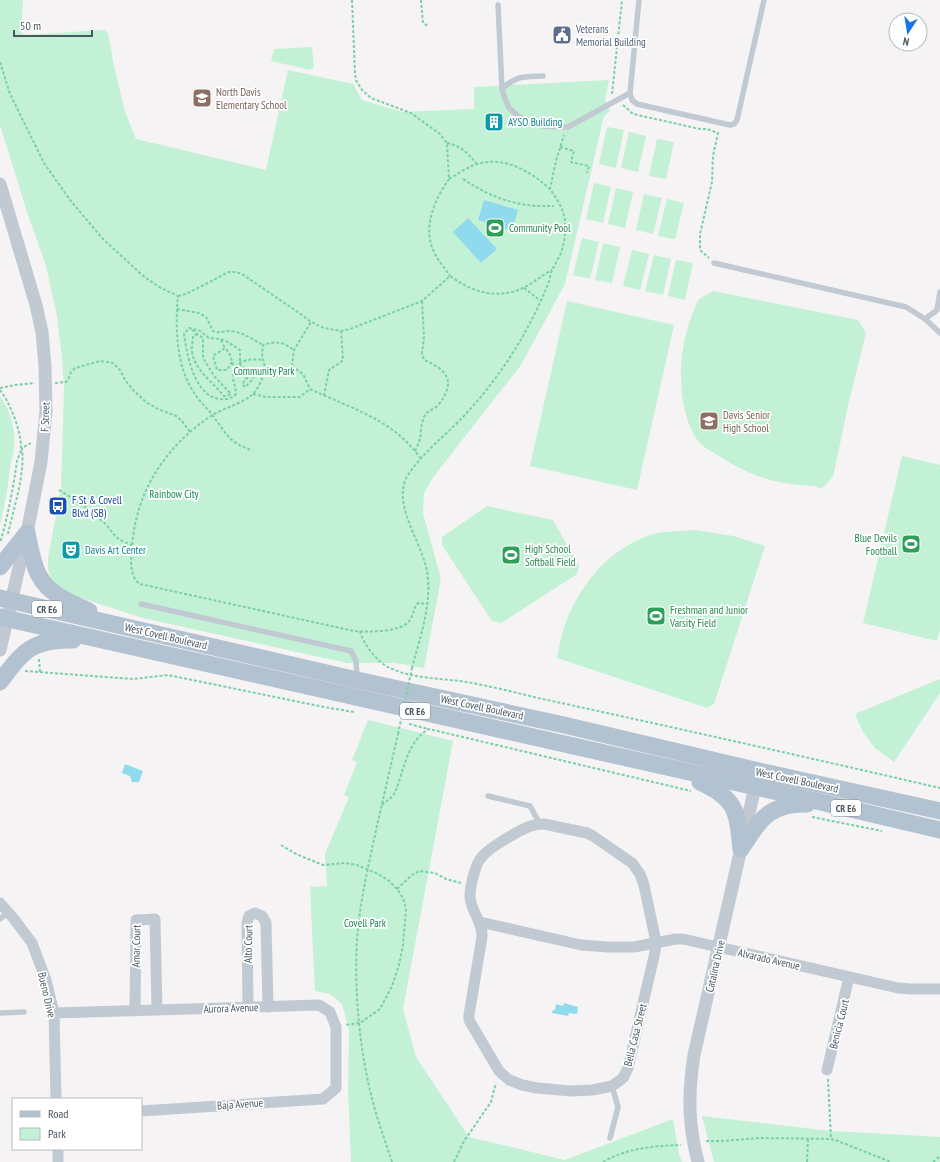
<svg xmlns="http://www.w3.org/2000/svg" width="940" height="1162" font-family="'PT Sans Narrow',sans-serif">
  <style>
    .green { fill: #c3f1d5 }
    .water { fill: #90daee }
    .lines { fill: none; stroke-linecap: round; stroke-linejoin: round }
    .path { stroke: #7ad0a6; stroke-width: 2; stroke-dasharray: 3 2; stroke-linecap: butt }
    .service { stroke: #c1cad2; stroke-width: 5.5 }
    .minor { stroke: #c1cad2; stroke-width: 11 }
    .tertiary { stroke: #c1cad2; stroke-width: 13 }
    .primary { stroke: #b3c2d1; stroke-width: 17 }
    .path-bridge { stroke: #7ad0a6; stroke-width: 2; stroke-dasharray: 3 2; stroke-linecap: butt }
    .labels { text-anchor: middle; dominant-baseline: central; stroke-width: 3.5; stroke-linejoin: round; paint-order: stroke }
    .shield { fill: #fff; stroke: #808990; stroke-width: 1 }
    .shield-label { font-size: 10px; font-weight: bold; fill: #4a5661 }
    .service-label { font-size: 11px; fill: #4e5e75; stroke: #fff; text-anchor: start }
    .education-label { font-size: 11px; fill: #785e54; stroke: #fff; text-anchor: start }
    .culture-label { font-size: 11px; fill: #0d838f; stroke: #fff; text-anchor: start }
    .leisure-label { font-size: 11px; fill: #27864d; stroke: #fff; text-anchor: start }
    .park-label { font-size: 11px; fill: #17864f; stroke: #fff }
    .street-label { font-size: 11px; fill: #4a5661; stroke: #fff }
    .transit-label { font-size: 11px; fill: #164399; stroke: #fff; text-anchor: start }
  </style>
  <rect width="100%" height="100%" fill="#f5f3f3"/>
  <g class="green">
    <polygon points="0,0 23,0 21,32 24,35 104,30 108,33 114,66 125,112 136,139 266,170 288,70 353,84 362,100 402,112 474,109 474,87 609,80 605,100 610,111 604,116 565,284 521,365 434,476 424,493 423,513 441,579 424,668 395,663 347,663 143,618 63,592 51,579 48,568 48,558 61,489 64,387 62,358 57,316 46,266 27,212 0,125"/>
    <polygon points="312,47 314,67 310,70 271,61 274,49"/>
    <polygon points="607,127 624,130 616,168 599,164"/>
    <polygon points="629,132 646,136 638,172 621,168"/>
    <polygon points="657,139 674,142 666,179 649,176"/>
    <polygon points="594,183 611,187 603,223 586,219"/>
    <polygon points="616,188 633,192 625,228 608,224"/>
    <polygon points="644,194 662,198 653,234 636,230"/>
    <polygon points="667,199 684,203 675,239 658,236"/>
    <polygon points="582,238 599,242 590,279 573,275"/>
    <polygon points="603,243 620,247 612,283 595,280"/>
    <polygon points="632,250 649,254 640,290 623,286"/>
    <polygon points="654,255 671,259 663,295 645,291"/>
    <polygon points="676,260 693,263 685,300 668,296"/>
    <path d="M713,291L858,320L866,333L848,406L833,477L821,489L816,486C778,485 751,477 719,456C714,453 708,450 703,446C681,426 678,375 683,348C685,336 688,326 692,315C694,311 695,305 698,301C701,297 709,294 713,291Z"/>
    <polygon points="567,301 674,325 637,490 530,466"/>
    <path d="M0,396C10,410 16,429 14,447C14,454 11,461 10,468C8,487 5,505 0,524Z"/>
    <polygon points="902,456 940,465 940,629 937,641 863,623"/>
    <polygon points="487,506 553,520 579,566 577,574 501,623 492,621 442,545 442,537"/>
    <path d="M696,530L733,536L765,546L714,704L707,708L557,658C559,649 560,639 563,631C577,587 607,550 650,535C660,531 684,531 696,530Z"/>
    <polygon points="940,679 940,693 894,762 875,748 863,732 855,714"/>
    <polygon points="368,720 453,741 403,1009 416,1057 469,1137 565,1160 673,1119 679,1154 682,1162 351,1162 348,1089 349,1030 342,1004 330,994 315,991 310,887 327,886 325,854 349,797 344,795 357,762 352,760"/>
    <polygon points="702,1116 831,1131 940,1137 940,1162 714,1162"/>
  </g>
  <g class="water">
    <polygon points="484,200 518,210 512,231 478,220"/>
    <polygon points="468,218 497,249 481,263 453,232"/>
    <polygon points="125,764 143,771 139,782 132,782 130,776 122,773"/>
    <polygon points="564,1003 578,1007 577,1014 569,1013 568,1016 552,1013 553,1010 555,1010 556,1004 563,1006"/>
  </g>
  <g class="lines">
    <g class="path">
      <path d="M352,0L355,73L356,80L362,90L371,98L411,113L440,134L447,143L449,179C458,174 467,167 477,164C505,156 530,171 550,189"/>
      <polyline points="421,0 423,23 428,26"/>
      <path d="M0,62L10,94L44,163L70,200L102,238L142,275L159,287L178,296C175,329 176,370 197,397C202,404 208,409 213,416C227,434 228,442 251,450"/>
      <polyline points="612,94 622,0"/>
      <polyline points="623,105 633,114 700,129 707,129 718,133 713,156 712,182 700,234 700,250 709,258"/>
      <path d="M447,143C462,146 467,153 477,164"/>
      <polyline points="560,147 574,151 571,162 589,166 587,173"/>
      <path d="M449,179C435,199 422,227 434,252C438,261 445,268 450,276"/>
      <path d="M463,179C494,199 517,207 554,206"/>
      <polyline points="524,288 541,301"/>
      <path d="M178,296L186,294L229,272H236L242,274L302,315L311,322L324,328L341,331L350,329L422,301L450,276C472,292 497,300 523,288C532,284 542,275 552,270"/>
      <path d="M177,309L199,313L206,317L213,331C218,334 223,331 229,331C241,331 252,339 263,345"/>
      <path d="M192,330L203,338V358L214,376L231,394L227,396H224C212,381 196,372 192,352C191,348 193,341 193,336L198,334"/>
      <polyline points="221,340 225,348"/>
      <path d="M232,362L227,370H217L213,356L225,348C231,354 231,360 235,369"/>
      <path d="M292,366L280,372L266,371C262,378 258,390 252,395C241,404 223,408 211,416C165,447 136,491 132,547C131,559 129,577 140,584L354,631C368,632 401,633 410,620C414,614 413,608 418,603L427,604"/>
      <path d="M292,366L303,374L310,389C352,409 393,419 421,459"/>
      <polyline points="292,366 294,350 311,322"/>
      <path d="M244,369H241L244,376L248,377L242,384L245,387L253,379L254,374C249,370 244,369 240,364V350L226,341L220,339L209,338L200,331L189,328L184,334C187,355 194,395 219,399C226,400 231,399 236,394C236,389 234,384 233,378C232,360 250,358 263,360"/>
      <path d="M266,371L262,355L263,345C277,341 281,341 294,350"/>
      <polyline points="55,383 66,382 68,380 71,372 75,368 100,361 113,363 120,370 125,380 134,391 146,402 158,409 176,416 182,421 190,432"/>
      <polyline points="0,388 15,385 35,383"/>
      <path d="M0,390C10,403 21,430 21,447C22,451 18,457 17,461C13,489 8,516 0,543"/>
      <polyline points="253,394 266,397 300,397 310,389"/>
      <polyline points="324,396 329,370 341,362 343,359 341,331"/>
      <path d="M415,451C417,447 419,443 420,439C421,432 421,422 425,415C428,410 436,409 439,404C457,381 446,369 424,360L422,353L424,337L422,301"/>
      <path d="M59,490C74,499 88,508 101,520C115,532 111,538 132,545"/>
      <path d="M8,534C14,506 25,476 22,448L31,443"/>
      <path d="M360,631C363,644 378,663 390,668C413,679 441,678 466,682C490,686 514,692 538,698C672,727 806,757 940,788"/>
      <polyline points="39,659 40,672"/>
      <path d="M412,668C420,637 434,599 426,567C420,540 391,501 408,475C425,449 452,431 472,407C504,371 530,329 548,284C550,280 550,274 552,270C554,266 556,263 558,259C564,248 566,234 565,221C564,209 556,198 550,189L556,161L564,135"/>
      <polyline points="25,671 133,679 168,675 324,707 354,712"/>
      <polyline points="409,724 428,729"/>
      <path d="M382,805L393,796L396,790C404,769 408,740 429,729L691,791"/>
      <polyline points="812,817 882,831"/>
      <polyline points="281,845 296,854 323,865 345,863 357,865 378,874 388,880 397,889 403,898 406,909 403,945 399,965 392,986 380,1009 360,1023 345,1025"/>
      <polyline points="397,889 412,875 419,871 435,873 446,879 461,883"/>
      <polyline points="828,1079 831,1139"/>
      <polyline points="706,1141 722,1141 760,1138 831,1139 838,1141 891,1162"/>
      <path d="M392,1162C387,1146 381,1130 376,1113C360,1059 354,995 357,939C360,900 369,863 377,826C384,795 391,764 398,734"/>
      <polyline points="454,1162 464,1141 491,1102 496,1083"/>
      <path d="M603,1162C627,1148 654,1146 681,1145"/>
      <polyline points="807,1162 808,1139"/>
      <polyline points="933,1162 940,1156"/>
    </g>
    <g class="service">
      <polyline points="639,0 630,93 632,100 637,104 730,125 734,124 737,120 764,0"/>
      <polyline points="498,5 502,89 505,99 509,108 517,115 530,123 543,126 555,127 568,127 630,93"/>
      <path d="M502,89C516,75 525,77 543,76"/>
      <polyline points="714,263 906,307 925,319 940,333"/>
      <polyline points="925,319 937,310 940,292"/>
      <polyline points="141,604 351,651 356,661 357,678"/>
      <polyline points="488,796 530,806 540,824"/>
      <polyline points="0,919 8,912"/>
      <polyline points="0,1013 24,1012"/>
      <polyline points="610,1138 618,1107 612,1086"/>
    </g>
    <g class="minor">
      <path d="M544,824L587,833L593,836L632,863L640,874L644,885L656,942L655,952L628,1068L623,1078L612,1086L592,1090L571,1091L537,1088L522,1085L509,1080L499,1071L469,1020V1015L482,937C483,922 470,910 470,896C470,887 475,865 481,858C487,849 523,827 535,825C538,824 541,824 544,824Z"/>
      <polyline points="0,903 14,919 32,943 46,980 54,1013 56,1099"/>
      <polyline points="480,922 581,945 608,947 634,947 676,939 683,939 898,988 911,989 940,989"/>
      <polyline points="248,1007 247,923 249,916 255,913 262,916 266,923 268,1007"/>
      <polyline points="135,1011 136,920 155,919 157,1010"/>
      <polyline points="54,1013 319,1005 330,1012 336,1027 336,1088 323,1099 141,1111"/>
      <polyline points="827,1070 849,977"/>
      <polyline points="58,1149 58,1162"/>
    </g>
    <g class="tertiary">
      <polyline points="0,184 36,305 42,332 45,367 46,411 41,462 27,533 0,650"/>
      <path d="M698,1162C688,1124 688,1094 694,1055L757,778"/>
    </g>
    <g class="primary">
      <path d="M27,533C33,562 35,584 64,599C72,604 81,607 89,611"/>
      <polyline points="0,567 27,533"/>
      <polyline points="0,598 357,680 564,725 759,771 940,811"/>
      <polyline points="0,617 769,790 940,830"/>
      <path d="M0,682C23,651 32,639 73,640"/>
      <path d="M700,782C737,799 737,811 741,849"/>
      <path d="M741,849C760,820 769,803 807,804"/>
    </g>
    <polyline class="path-bridge" points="398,734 412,668"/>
  </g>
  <defs>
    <symbol id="civic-square" viewBox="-11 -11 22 22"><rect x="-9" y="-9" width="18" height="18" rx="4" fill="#5c6f8a" stroke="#fff"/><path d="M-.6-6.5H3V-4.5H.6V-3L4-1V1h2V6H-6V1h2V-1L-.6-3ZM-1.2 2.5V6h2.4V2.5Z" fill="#fff"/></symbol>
    <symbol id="school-square" viewBox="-11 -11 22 22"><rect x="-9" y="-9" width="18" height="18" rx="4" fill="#8d6e63" stroke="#fff"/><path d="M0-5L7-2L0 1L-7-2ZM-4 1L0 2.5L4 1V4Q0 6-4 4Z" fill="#fff"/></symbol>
    <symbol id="building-square" viewBox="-11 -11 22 22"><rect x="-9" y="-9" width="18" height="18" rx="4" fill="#0f9aa8" stroke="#fff"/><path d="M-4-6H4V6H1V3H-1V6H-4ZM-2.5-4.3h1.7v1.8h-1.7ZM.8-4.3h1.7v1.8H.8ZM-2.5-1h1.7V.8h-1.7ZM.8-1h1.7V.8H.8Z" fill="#fff"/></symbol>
    <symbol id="stadium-square" viewBox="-11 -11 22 22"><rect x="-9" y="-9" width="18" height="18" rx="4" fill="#2e9e5b" stroke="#fff"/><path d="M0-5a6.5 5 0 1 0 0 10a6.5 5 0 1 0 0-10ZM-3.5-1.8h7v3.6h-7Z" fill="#fff"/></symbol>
    <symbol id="bus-square" viewBox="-11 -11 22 22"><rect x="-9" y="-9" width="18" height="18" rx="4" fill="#1a4fb4" stroke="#fff"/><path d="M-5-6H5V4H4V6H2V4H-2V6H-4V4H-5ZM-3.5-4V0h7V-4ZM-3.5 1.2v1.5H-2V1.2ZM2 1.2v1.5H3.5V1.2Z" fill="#fff"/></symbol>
    <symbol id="theatre-square" viewBox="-11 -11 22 22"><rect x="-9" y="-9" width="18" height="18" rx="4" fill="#0f9aa8" stroke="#fff"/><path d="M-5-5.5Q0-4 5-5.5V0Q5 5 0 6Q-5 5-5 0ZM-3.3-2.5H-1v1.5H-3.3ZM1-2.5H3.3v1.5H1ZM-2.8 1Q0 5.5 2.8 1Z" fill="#fff"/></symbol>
  </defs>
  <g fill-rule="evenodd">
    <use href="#civic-square" x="551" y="24" width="22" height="22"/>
    <use href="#school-square" x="191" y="87" width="22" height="22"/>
    <use href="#building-square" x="483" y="111" width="22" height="22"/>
    <use href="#stadium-square" x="484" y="217" width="22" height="22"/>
    <use href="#school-square" x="698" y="410" width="22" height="22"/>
    <use href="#bus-square" x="47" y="495" width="22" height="22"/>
    <use href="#stadium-square" x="900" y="533" width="22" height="22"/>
    <use href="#theatre-square" x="60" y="539" width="22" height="22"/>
    <use href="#stadium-square" x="500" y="544" width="22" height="22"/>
    <use href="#stadium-square" x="645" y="605" width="22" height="22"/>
  </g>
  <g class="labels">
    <g class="shield">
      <rect x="32" y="601" width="30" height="16" rx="3"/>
      <rect x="400" y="703" width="30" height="16" rx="3"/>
      <rect x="831" y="800" width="30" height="16" rx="3"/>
    </g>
    <g class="shield-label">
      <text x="47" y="609">CR E6</text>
      <text x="415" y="711">CR E6</text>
      <text x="846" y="808">CR E6</text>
    </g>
    <g class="service-label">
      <text x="576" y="29">Veterans<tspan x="576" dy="13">Memorial Building</tspan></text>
    </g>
    <g class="education-label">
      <text x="216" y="92">North Davis<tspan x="216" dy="13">Elementary School</tspan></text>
      <text x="723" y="415">Davis Senior<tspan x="723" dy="13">High School</tspan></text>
    </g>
    <g class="culture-label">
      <text x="508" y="122">AYSO Building</text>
      <text x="85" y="550">Davis Art Center</text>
    </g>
    <g class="leisure-label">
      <text x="509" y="228">Community Pool</text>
      <text x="897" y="538" text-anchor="end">Blue Devils<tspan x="897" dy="13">Football</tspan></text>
      <text x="525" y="549">High School<tspan x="525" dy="13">Softball Field</tspan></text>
      <text x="670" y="610">Freshman and Junior<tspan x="670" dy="13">Varsity Field</tspan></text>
    </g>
    <g class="park-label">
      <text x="264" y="371">Community Park</text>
      <text x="174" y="494">Rainbow City</text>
      <text x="365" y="923">Covell Park</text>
    </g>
    <g class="street-label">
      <text transform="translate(45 417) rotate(-88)">F Street</text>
      <text transform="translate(166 636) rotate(13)">West Covell Boulevard</text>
      <text transform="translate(482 707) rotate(12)">West Covell Boulevard</text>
      <text transform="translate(797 780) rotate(12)">West Covell Boulevard</text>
      <text transform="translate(248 944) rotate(-89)">Alto Court</text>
      <text transform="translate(136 946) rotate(-89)">Amar Court</text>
      <text transform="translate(769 959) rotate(13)">Alvarado Avenue</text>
      <text transform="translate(715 966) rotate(-77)">Catalina Drive</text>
      <text transform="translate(47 995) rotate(77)">Bueno Drive</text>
      <text transform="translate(231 1008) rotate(-2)">Aurora Avenue</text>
      <text transform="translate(839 1024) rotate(-76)">Benicia Court</text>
      <text transform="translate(635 1035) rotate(-76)">Bella Casa Street</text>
      <text transform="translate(240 1104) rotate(-4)">Baja Avenue</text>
    </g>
    <g class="transit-label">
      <text x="72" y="500">F St &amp; Covell<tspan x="72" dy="13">Blvd (SB)</tspan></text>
    </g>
  </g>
  <rect x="12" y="1098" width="130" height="52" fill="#ffffff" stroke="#b7bbc0"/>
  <rect x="20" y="1111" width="20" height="6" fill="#b3c2d1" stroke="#b7bbc0"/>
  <text x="48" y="1118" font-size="12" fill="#4a5661">Road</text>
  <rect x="20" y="1128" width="20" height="12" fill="#c3f1d5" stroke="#b7bbc0"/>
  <text x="48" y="1138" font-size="12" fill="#4a5661">Park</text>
  <g transform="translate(908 32) rotate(192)"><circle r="19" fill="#ffffff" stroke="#b7bbc0"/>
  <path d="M0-3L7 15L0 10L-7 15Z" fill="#1a73e8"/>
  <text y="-6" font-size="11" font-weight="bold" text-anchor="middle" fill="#4a5661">N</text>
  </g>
  <path d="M14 30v6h78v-6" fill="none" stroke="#4a5661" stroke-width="2"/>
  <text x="20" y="30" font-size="12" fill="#4a5661" stroke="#ffffff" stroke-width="3" paint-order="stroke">50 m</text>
</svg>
